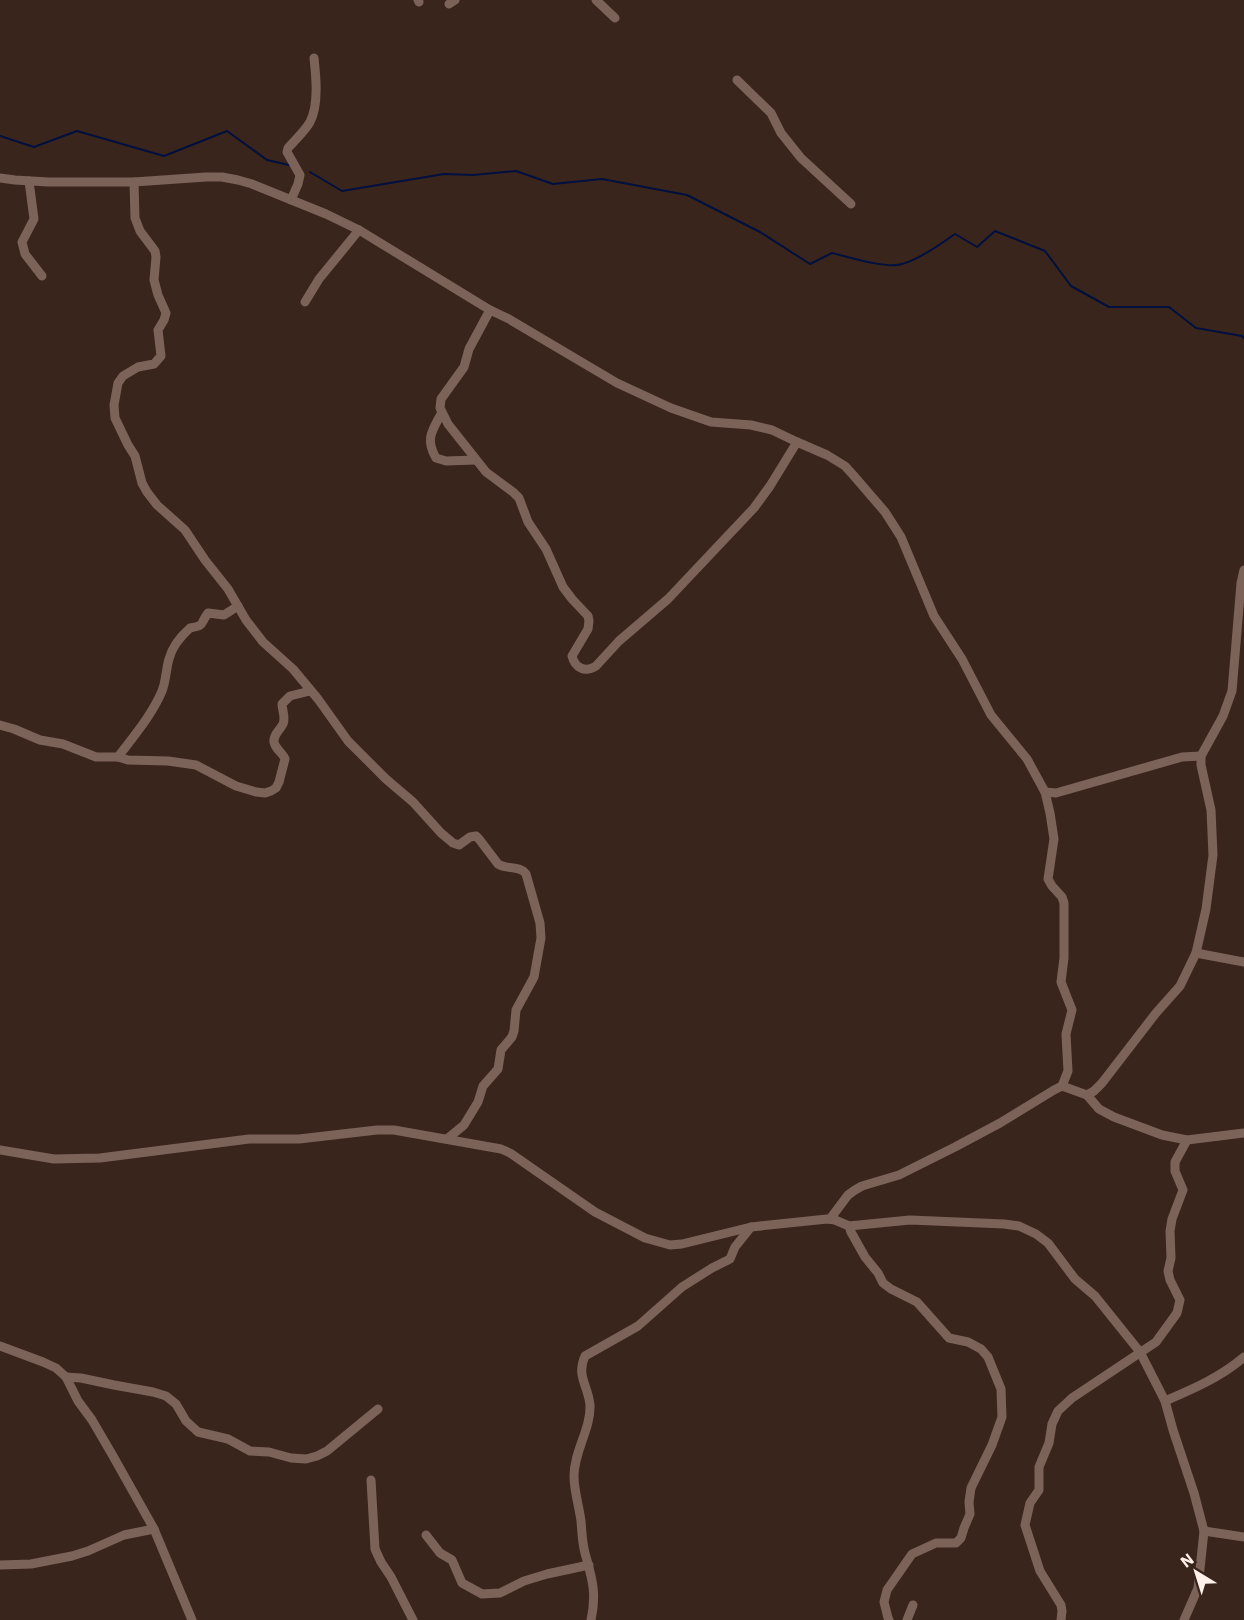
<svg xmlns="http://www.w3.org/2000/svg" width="1244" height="1620" font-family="'IBM Plex Sans',sans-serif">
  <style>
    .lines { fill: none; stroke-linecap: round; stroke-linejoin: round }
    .stream { stroke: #00103e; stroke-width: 2 }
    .minor { stroke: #7c635a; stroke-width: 9 }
  </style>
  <rect width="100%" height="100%" fill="#3a251d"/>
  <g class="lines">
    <g class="stream">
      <polyline points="0,136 34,147 77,131 164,156 227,131 267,160 289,165"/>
      <path d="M310,172L342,191L444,174L473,175L516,171L553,184L602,179L687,195L760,232L810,264L832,253C849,257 886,269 902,264C918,260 941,244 955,234L977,247L995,231L1045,251L1071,286L1109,307H1169L1196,328L1242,336L1244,338"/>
    </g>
    <g class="minor">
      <polyline points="418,0 419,2"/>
      <polyline points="596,0 615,18"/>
      <polyline points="449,4 455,0"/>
      <polyline points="737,80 771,113 781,133 801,158 851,204"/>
      <polyline points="0,178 15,180 48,182 134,182 206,177 222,177 238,180 252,184 326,214 359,230 490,310 509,319 617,383 671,408 711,422 751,425 772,430 797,442 827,455 845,466 854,476 885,512 894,526 901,537 934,616 962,659 991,715 1027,759 1045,792 1050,813 1054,839 1048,879 1052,886 1062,897 1064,903 1064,958 1061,982 1072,1010 1066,1034 1068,1071 1062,1086 1054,1090 1000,1123 955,1147 899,1175 862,1186 855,1190 848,1195 830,1219"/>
      <polyline points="29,181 34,219 22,242 25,254 42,276"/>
      <path d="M134,182L135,218L140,231L155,251L156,257L154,280L158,295L166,313L164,320L158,330L161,356L154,364L138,367L123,376L118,383L114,405L115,418L128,445L135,456L142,483L147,492L157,505L185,530L205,560L228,589L246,620L263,642L293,669L318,699L348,741L386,779L413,802L441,833L453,843L459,845L470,837L476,836L479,839L498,864C507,870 520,865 526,874L540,923L541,938L534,977L516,1010L514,1031L512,1037L501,1050L498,1069L483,1086L478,1102L464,1125L447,1139"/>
      <path d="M291,200L298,184L300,175L287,152L288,148C295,140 305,131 310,122C319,105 316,76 314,58"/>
      <polyline points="305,302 319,279 359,230"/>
      <path d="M490,310L469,349L464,367L441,399L440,408L448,424L486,472L513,492L519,498L528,522L546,549L563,587L572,599L588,616L589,621L588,629L572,656C575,668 585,673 596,666L619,641L668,599L754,508L770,486L797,442"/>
      <path d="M441,414C432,431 425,439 436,458L446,461L476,460"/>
      <path d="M0,725L14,729L40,740L63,744L96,757H118L128,760L168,761L196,765L236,786L256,792L265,793L271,791L276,788L279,782L285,759C283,753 275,749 274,742C273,735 280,730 283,724C286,718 282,710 282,704L290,696L310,691"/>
      <path d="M118,757C133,737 152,715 162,691C166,681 166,669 169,659C172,647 181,636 190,628C206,625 199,625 208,613L224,615L238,606"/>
      <polyline points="1045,792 1056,793 1182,757 1201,756"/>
      <polyline points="1196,953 1244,962"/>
      <polyline points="1062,1086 1087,1095 1094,1091 1102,1083 1156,1013 1180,986 1196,953 1206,909 1213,855 1211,810 1201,765 1201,756 1223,716 1232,691 1241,583 1244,570"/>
      <polyline points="1087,1095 1099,1109 1114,1117 1162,1135 1187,1140 1244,1133"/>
      <polyline points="0,1150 54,1159 100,1158 249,1139 299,1139 377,1130 394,1130 501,1149 510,1153 595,1212 645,1238 670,1245 682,1244 751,1227 827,1219 835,1220 849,1226 910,1220 1004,1224 1019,1226 1036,1234 1048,1243 1075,1279 1095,1296 1140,1352 1165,1401 1173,1430 1194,1493 1204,1531 1198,1588 1184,1620"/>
      <polyline points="849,1226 851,1232 865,1257 878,1273 883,1283 891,1289 917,1302 949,1338 968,1342 981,1349 988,1357 1001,1389 1002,1417 992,1445 971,1488 969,1502 970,1514 964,1528 961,1538 956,1543 936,1543 912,1554 887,1590 884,1602 888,1618 889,1620"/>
      <polyline points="0,1346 43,1362 56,1368 66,1377 78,1401 92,1420 113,1456 154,1529 192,1620"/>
      <polyline points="66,1377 81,1378 114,1385 153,1392 166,1396 176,1404 186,1421 198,1432 228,1439 250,1451 269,1452 291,1458 306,1459 317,1456 327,1451 378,1409"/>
      <path d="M1165,1401C1193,1389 1221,1377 1244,1357"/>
      <polyline points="371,1480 375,1549 381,1562 391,1577 413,1620"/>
      <polyline points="1204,1531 1244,1537"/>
      <polyline points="426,1535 440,1553 452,1560 462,1583 482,1594 500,1593 524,1581 547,1574 589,1565"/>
      <polyline points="0,1565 31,1564 72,1556 88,1551 124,1535 154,1529"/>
      <path d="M591,1620C597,1593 592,1578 585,1553C582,1542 582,1532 581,1521C579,1506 574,1491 574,1476C574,1451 591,1429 590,1405C588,1385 576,1376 585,1356L638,1326L682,1287L712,1268L730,1259L735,1247L751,1227"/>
      <polyline points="907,1620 913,1605"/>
      <polyline points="1061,1620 1062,1611 1061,1605 1040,1571 1025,1525 1030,1503 1039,1490 1039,1467 1049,1443 1052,1424 1058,1411 1072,1398 1156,1342 1177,1313 1180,1300 1170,1280 1168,1271 1171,1258 1170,1231 1172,1219 1183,1190 1175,1171 1175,1162 1187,1140"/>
    </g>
  </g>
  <g transform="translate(1196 1572) rotate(322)" stroke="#3a251d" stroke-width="4.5" paint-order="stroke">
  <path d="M0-4.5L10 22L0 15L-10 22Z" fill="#fff0ea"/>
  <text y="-9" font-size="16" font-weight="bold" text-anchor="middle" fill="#fff0ea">N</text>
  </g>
</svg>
